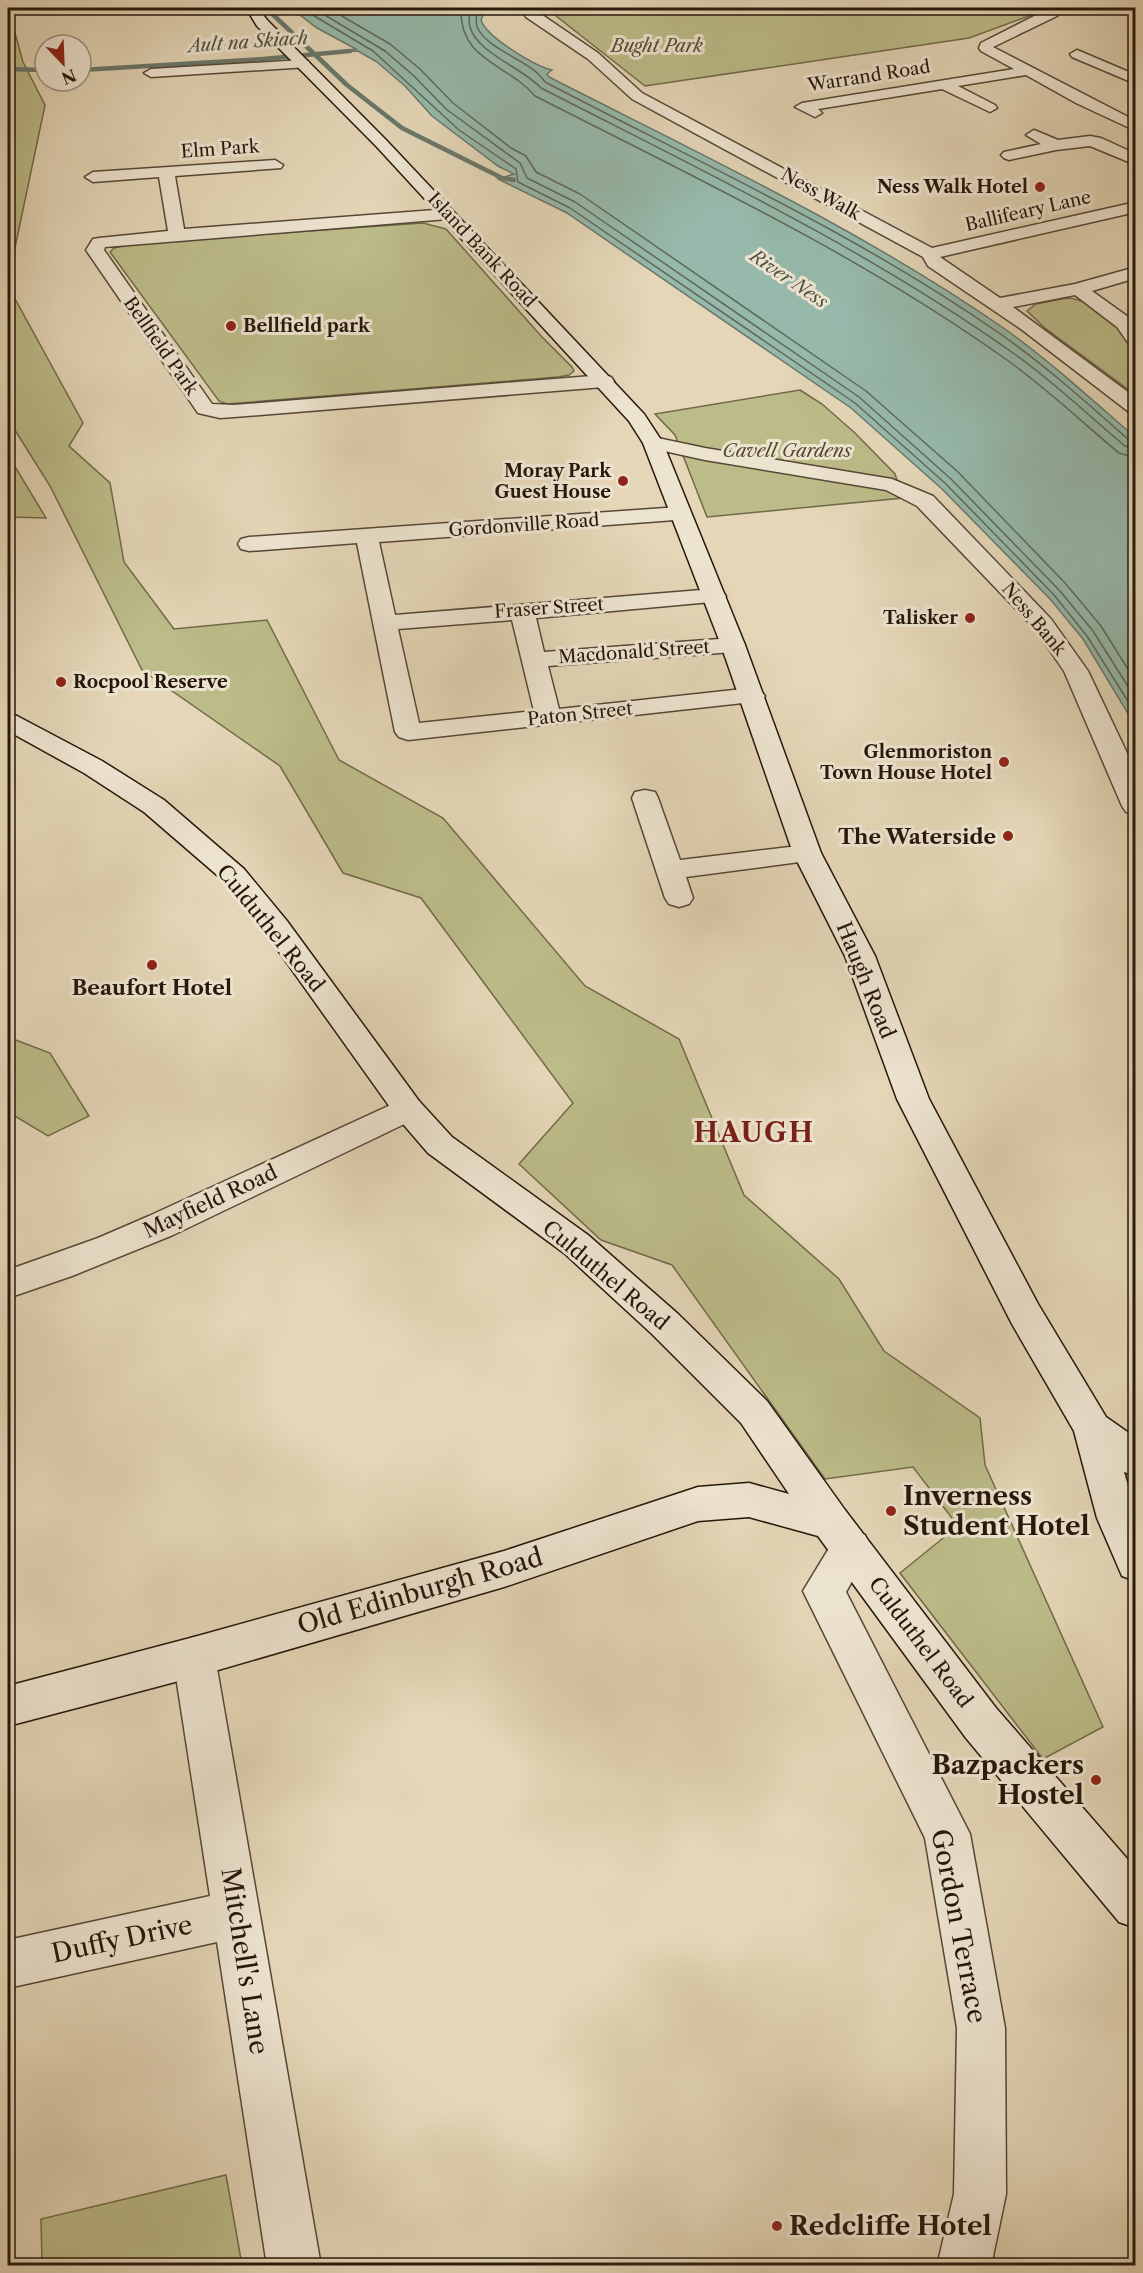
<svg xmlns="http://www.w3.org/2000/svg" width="1143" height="2273" font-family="'Libre Caslon Text',serif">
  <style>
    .green { fill: #bcbc89; stroke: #716a4a; stroke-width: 1.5 }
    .water { fill: #96b9ab; stroke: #69786b; stroke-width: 1.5 }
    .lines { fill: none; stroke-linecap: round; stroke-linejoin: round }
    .shore { stroke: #5e685b; stroke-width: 1.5 }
    .stream { stroke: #69786b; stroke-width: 4.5 }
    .street-casing { stroke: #564736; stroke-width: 3 }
    .secondary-casing { stroke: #26170b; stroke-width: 3 }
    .street { fill: #ede4d0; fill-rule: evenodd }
    .secondary { fill: #ede4d0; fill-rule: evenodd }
    .poi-dot { fill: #8f2418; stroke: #ede4d0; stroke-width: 2 }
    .labels { text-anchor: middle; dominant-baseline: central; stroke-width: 6; stroke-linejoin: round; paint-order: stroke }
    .far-water-label { font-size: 18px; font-style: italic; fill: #4d5043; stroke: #ede4d0 }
    .far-park-label { font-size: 18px; font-style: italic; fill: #534931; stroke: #ede4d0 }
    .far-street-label { font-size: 18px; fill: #26170b; stroke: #ede4d0 }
    .far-poi-label { font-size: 18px; font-weight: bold; fill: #26170b; stroke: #ede4d0; text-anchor: end }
    .poi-label { font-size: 21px; font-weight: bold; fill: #26170b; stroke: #ede4d0; text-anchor: end }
    .street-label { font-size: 21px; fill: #26170b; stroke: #ede4d0 }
    .near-poi-label { font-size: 26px; font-weight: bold; fill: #26170b; stroke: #ede4d0; text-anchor: start }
    .near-street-label { font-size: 26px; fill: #26170b; stroke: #ede4d0 }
    .district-label { font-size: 27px; font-weight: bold; letter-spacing: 1.5px; fill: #7a1f14; stroke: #ede4d0 }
  </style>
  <rect width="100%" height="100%" fill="#e4d6b7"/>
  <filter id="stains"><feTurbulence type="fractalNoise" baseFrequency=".00333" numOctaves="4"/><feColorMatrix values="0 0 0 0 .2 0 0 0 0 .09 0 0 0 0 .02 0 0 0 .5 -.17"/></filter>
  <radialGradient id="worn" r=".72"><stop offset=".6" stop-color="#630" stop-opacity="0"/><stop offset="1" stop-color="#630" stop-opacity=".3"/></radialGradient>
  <g class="green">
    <polygon points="8,8 23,62 45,105 8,281"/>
    <polygon points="546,8 1051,8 969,38 645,86"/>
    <polygon points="423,223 446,229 542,337 572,367 574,371 569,375 558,377 227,404 219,401 110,252 114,248 137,243"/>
    <polygon points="8,286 83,423 69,446 110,483 124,562 174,629 267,620 339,760 443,818 585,986 679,1039 744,1195 839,1279 884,1351 980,1418 985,1465 1103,1727 1043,1759 900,1573 958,1526 913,1467 825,1479 672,1265 601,1240 519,1164 573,1103 421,898 343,873 280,766 142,670 50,486 8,419"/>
    <path d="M1067,298C1084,298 1106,315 1117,327C1123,335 1127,342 1135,349V390H1129L1045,328L1027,311L1036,304Z"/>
    <polygon points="800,390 822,404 855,433 895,474 903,498 707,517 675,435 655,414"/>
    <polygon points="8,455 46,518 8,517"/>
    <polygon points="8,1037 50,1053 89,1116 48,1136 8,1112"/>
    <polygon points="226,2175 242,2265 42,2265 41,2219"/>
  </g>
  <path class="water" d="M291,8H483L484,13L481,20C486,37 535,66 552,70L547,74L549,77C702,155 860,229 1002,327C1049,360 1092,400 1135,437V729L1129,715L1083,639L1050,599L942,489L851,408L567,213L498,179L514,174L498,166L432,116L405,86L377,62L358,51L335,52L356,49L317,28Z"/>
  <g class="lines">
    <g class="shore">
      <polyline points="301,8 373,51 459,130 516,169 518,182 570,208 855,403 946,484 1054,595 1087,636 1136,714"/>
      <polyline points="313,8 385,51 414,76 446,109 520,163 527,178 575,202 859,397 951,479 1060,591 1093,631 1136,699"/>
      <polyline points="328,8 390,44 420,69 453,103 511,148 526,156 536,172 580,194 866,391 958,472 1066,584 1101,626 1136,682"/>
      <path d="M461,8C459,61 507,63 535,96C696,178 860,255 1007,360C1046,388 1082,422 1119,453L1136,458"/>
      <path d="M470,8C470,14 468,22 470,27C477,53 523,68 541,88C701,170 865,248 1013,353C1052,380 1088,415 1125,446L1136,449"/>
      <path d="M477,8C477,14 475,22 477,27C489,52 530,59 545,82C698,162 857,234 999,333C1045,365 1087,403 1129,440L1136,441"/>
    </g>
    <g class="stream">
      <polyline points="266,8 347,85 402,128 502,178 514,180"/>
      <polyline points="8,69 45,70"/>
      <polyline points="81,70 263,59 350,51"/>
    </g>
    <defs>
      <g id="street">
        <polygon points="520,8 532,8 598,53 642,93 932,248 1136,202 1136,212 940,257 1000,298 1075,284 1136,267 1136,278 1092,291 1131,319 1136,326 1136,345 1129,344 1117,327 1075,295 1013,307 1136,398 1136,414 1129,412 1021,329 928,266 923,257 632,99 588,59 526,17"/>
        <polygon points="1050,8 1063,8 1057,16 993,47 1136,121 1136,131 1076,103 1026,75 958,86 995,105 997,108 990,112 942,89 818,109 822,113 815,117 795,107 802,103 1014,69 981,51 979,48 981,43"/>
        <polygon points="1077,50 1136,75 1136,84 1072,57 1070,54"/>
        <polygon points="303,60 308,61 310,64 308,67 151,77 144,73 151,69"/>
        <polygon points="1034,130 1058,140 1090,136 1101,138 1136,154 1136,165 1090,146 1056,150 1009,160 1004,158 1001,155 1004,152 1041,144 1026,135"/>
        <polygon points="275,160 283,165 281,168 175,176 184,229 448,209 456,214 448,219 105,247 104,250 212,404 234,405 604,375 611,377 614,381 611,385 604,387 234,417 220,418 198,413 86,250 93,239 99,238 168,231 159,177 93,182 85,177 93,172"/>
        <polygon points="653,437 705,448 892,479 933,496 1051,619 1088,671 1136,772 1136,814 1126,812 1122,806 1064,671 1035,629 917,506 886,490 705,460 646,447 643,443 646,439"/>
        <path d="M680,507L688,509L691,514L688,519L379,542L395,615L714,589L722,591L726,596L722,601L536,618L544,652L733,638L742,640L745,645L742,650L733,652L548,666L559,709L752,688L761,691L765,696L761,701L408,740L399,737L395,732L357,543L249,551L241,549L238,544L241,539L249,537ZM512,620L534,711L419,723L398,629Z"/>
        <polygon points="645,790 655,792 658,798 680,860 807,845 817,847 821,853 817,859 807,861 686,877 693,898 689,904 679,907 669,904 665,898 632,798 635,792"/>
        <polygon points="408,1097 419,1101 424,1109 419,1117 173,1235 72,1276 8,1298 8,1270 98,1238 149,1216"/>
        <polygon points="851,1530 865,1535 871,1548 846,1592 970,1834 1005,2028 1006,2194 991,2266 937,2266 954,2194 957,2028 925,1838 803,1591 837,1535"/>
        <polygon points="194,1637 209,1643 215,1657 321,2266 267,2266 217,1942 8,1988 8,1940 210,1896 173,1657 179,1643"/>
      </g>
      <g id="secondary">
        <polygon points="246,8 258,8 267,20 387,141 644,414 663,443 745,645 821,853 875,956 929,1099 1038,1304 1106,1417 1136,1438 1136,1476 1124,1472 1136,1513 1136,1581 1122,1576 1097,1518 1074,1431 1012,1324 897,1099 845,956 793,853 721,645 643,443 629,421 377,147 257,26"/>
        <polygon points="8,713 17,716 102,761 164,800 244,869 287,921 419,1101 452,1137 588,1235 678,1314 767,1401 845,1510 996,1708 1136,1869 1136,1928 1119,1922 966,1738 818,1536 749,1517 698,1521 504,1587 194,1677 8,1726 8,1686 194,1637 504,1551 698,1487 749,1483 789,1494 741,1423 652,1334 564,1253 428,1153 397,1117 267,935 224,881 144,812 84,773 8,731"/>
      </g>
    </defs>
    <use href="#street" class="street-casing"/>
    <use href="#secondary" class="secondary-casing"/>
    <use href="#street" class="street"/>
    <use href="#secondary" class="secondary"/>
  </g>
  <g class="poi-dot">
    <circle cx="1040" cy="187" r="6"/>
    <circle cx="231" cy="326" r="6"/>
    <circle cx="623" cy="481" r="6"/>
    <circle cx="970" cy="618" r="6"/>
    <circle cx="61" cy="682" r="6"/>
    <circle cx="1004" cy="762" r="6"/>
    <circle cx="1008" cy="836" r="6"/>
    <circle cx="152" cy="965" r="6"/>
    <circle cx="891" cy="1511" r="6"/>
    <circle cx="1096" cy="1780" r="6"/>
    <circle cx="777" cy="2226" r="6"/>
  </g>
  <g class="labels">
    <g class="far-water-label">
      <text transform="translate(248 42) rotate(-4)">Ault na Skiach</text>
      <text transform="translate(789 279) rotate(34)">River Ness</text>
    </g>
    <g class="far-park-label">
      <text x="657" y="46">Bught Park</text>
      <text x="787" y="451">Cavell Gardens</text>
    </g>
    <g class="far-street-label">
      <text transform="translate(869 76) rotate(-9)">Warrand Road</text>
      <text transform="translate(220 149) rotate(-4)">Elm Park</text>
      <text transform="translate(821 194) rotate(29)">Ness Walk</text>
      <text transform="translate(1028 211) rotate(-13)">Ballifeary Lane</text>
      <text transform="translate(482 250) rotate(47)">Island Bank Road</text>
      <text transform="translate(161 346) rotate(55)">Bellfield Park</text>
      <text transform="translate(524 525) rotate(-4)">Gordonville Road</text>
      <text transform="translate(549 608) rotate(-4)">Fraser Street</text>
      <text transform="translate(1034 619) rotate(50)">Ness Bank</text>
      <text transform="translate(634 652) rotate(-4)">Macdonald Street</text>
      <text transform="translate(580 714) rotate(-6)">Paton Street</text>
    </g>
    <g class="far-poi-label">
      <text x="1028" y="187">Ness Walk Hotel</text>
      <text x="243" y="326" text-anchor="start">Bellfield park</text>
      <text x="611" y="471">Moray Park<tspan x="611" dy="21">Guest House</tspan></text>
      <text x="958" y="618">Talisker</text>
      <text x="73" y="682" text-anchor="start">Rocpool Reserve</text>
      <text x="992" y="752">Glenmoriston<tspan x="992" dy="21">Town House Hotel</tspan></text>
    </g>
    <g class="poi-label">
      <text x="996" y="836">The Waterside</text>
      <text x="152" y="987" text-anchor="middle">Beaufort Hotel</text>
    </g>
    <g class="street-label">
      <text transform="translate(271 928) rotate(51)">Culduthel Road</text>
      <text transform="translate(866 980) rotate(68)">Haugh Road</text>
      <text transform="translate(210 1201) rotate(-25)">Mayfield Road</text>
      <text transform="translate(606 1275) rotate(40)">Culduthel Road</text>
      <text transform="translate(921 1642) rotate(53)">Culduthel Road</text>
    </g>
    <g class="near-poi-label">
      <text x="903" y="1496">Inverness<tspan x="903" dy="30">Student Hotel</tspan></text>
      <text x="1084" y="1765" text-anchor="end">Bazpackers<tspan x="1084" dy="30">Hostel</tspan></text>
      <text x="789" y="2226">Redcliffe Hotel</text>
    </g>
    <g class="near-street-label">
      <text transform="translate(420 1591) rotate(-16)">Old Edinburgh Road</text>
      <text transform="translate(959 1926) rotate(79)">Gordon Terrace</text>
      <text transform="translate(122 1939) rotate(-12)">Duffy Drive</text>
      <text transform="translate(245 1961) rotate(81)">Mitchell's Lane</text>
    </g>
    <g class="district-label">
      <text x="754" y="1132">HAUGH</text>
    </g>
  </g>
  <rect width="1143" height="2273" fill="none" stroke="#e4d6b7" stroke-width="30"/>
  <rect x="9" y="9" width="1125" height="2255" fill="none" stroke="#26170b" stroke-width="3"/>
  <rect x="15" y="15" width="1113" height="2243" fill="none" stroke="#26170b" stroke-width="1.5"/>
  <g transform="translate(63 63) rotate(157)"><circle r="28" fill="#ede4d0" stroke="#9d9281" stroke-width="1.5"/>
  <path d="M0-4.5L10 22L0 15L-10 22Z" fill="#8f2418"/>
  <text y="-9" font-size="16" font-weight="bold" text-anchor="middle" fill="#26170b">N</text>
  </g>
  <rect width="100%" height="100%" filter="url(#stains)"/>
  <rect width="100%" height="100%" fill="url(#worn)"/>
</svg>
